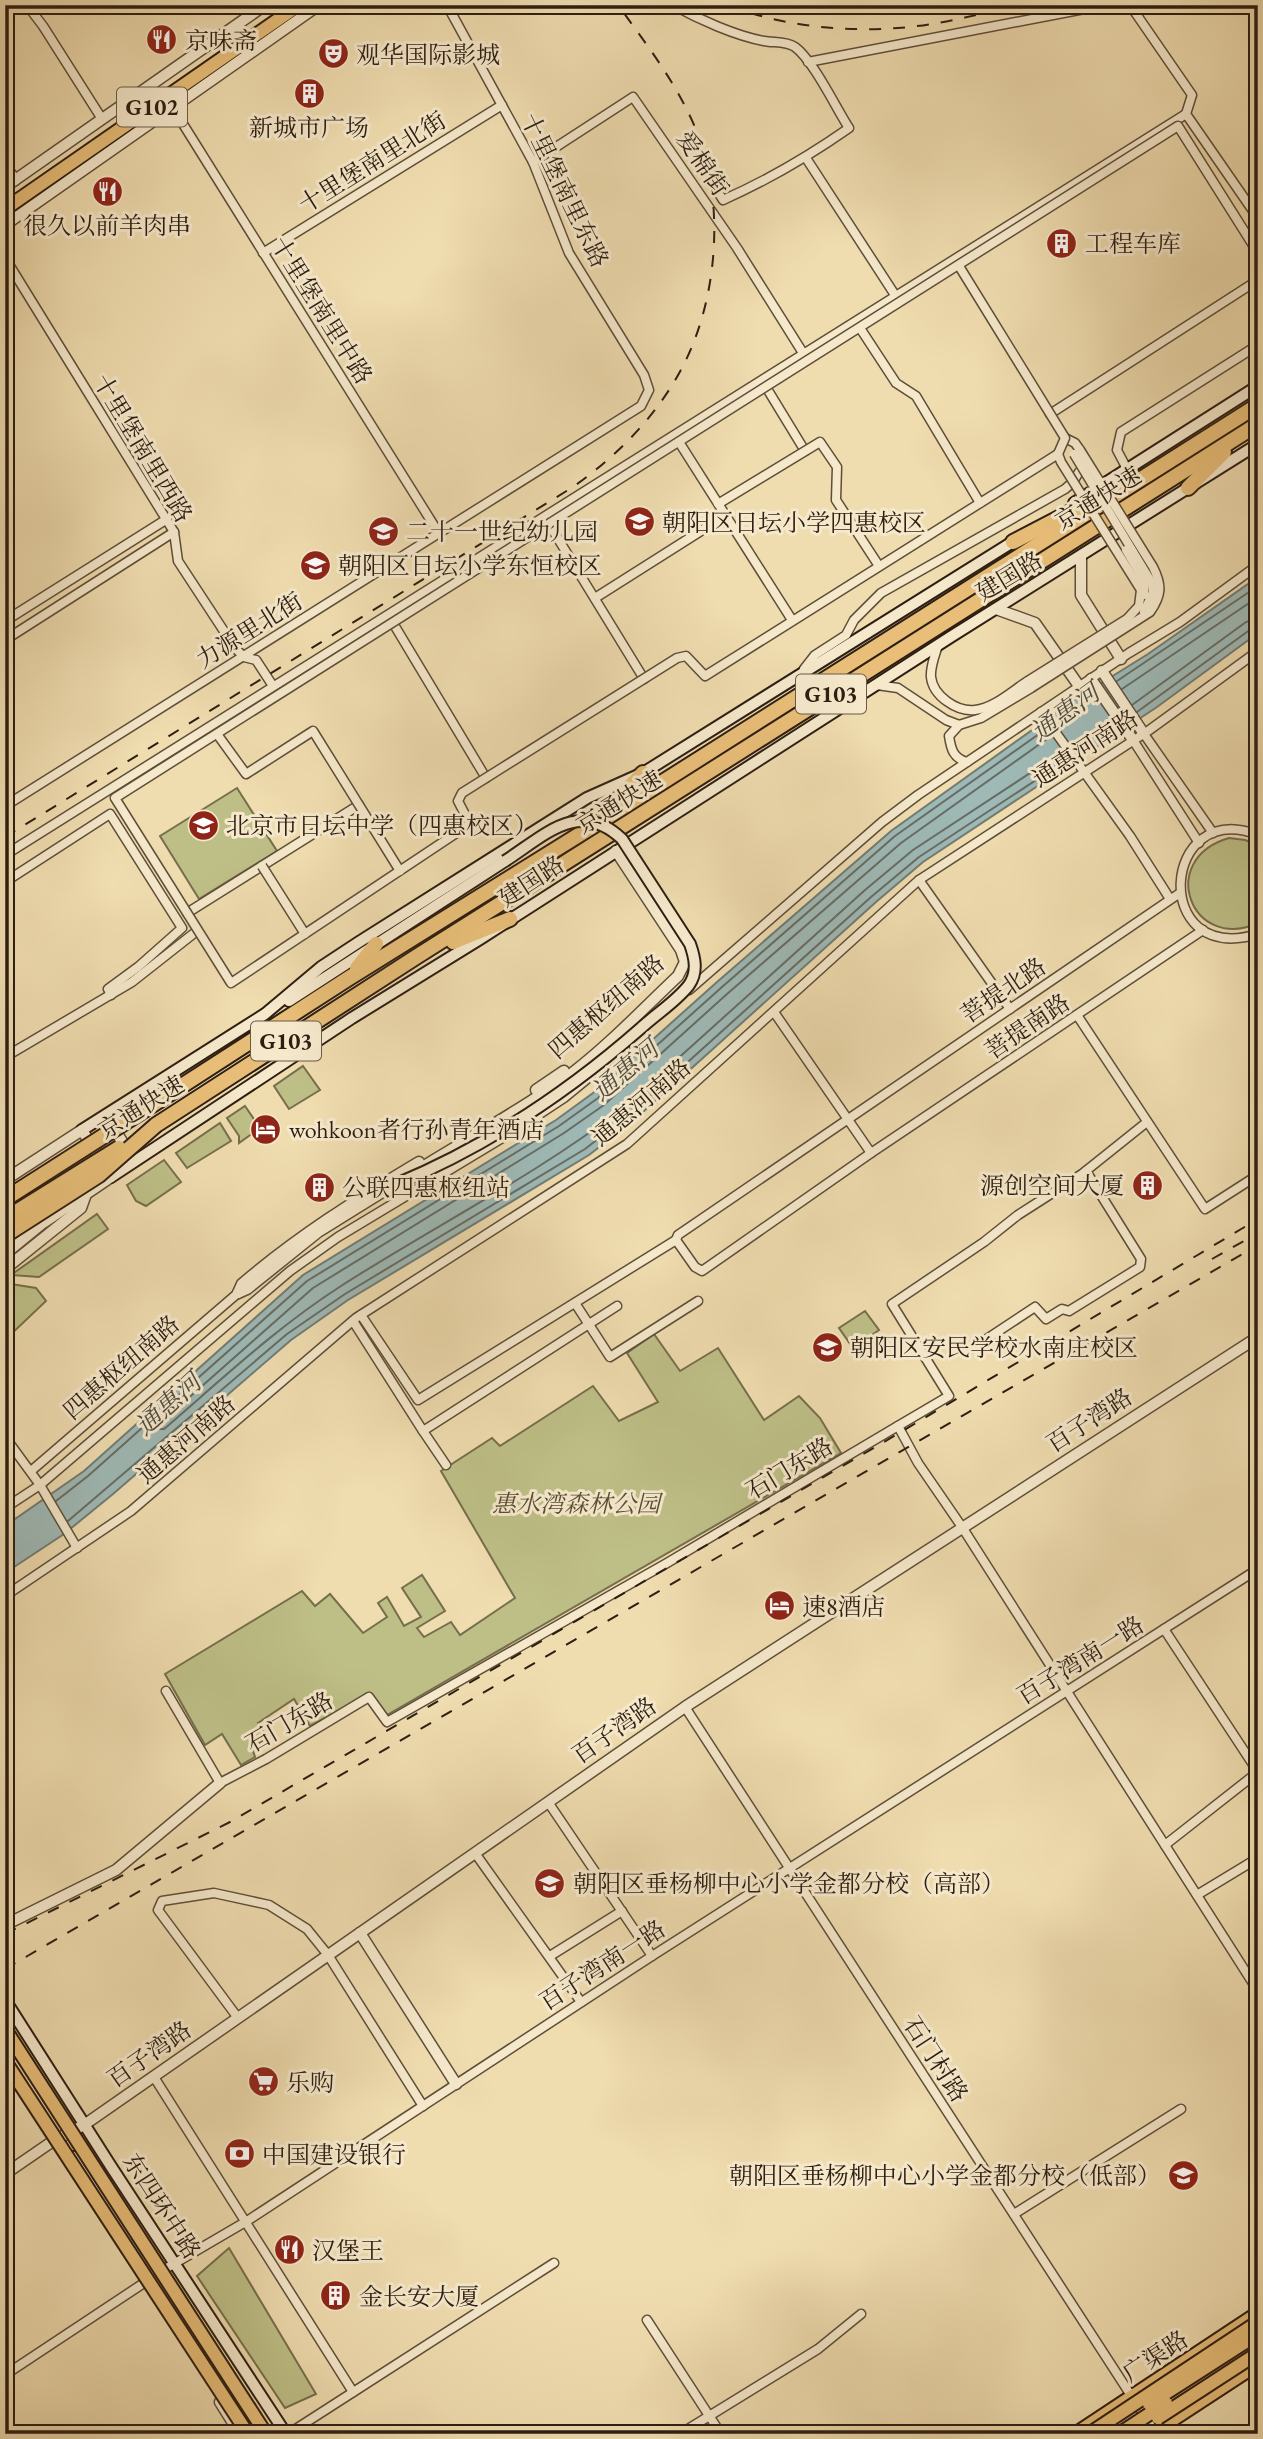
<svg xmlns="http://www.w3.org/2000/svg" width="1263" height="2439" font-family="'EB Garamond','Noto Serif SC',serif">
  <style>
    .green { fill: #bebf87; stroke: #766e4c; stroke-width: 2 }
    .water { fill: #9eb9b6; stroke: #717b74; stroke-width: 2 }
    .lines { fill: none; stroke-linecap: round; stroke-linejoin: round }
    .shore { stroke: #666c64; stroke-width: 2 }
    .minor-casing { stroke: #5e4e39; stroke-width: 11 }
    .tertiary-casing { stroke: #5e4e39; stroke-width: 13 }
    .secondary-casing { stroke: #2d1e12; stroke-width: 14 }
    .primary-casing { stroke: #2d1e12; stroke-width: 16 }
    .trunk-casing { stroke: #2d1e12; stroke-width: 16 }
    .motorway-casing { stroke: #2d1e12; stroke-width: 18 }
    .minor { stroke: #f5e8cb; stroke-width: 8 }
    .tertiary { stroke: #f5e8cb; stroke-width: 10 }
    .secondary { stroke: #f5e8cb; stroke-width: 10 }
    .primary { stroke: #e8be78; stroke-width: 12 }
    .trunk { stroke: #e8be78; stroke-width: 12 }
    .motorway { stroke: #e8be78; stroke-width: 14 }
    .rail { stroke: #2d1e12; stroke-width: 2; stroke-dasharray: 12 12; stroke-linecap: butt }
    .minor-bridge-casing { stroke: #5e4e39; stroke-width: 11; stroke-linecap: butt }
    .secondary-bridge-casing { stroke: #2d1e12; stroke-width: 14; stroke-linecap: butt }
    .trunk-bridge-casing { stroke: #2d1e12; stroke-width: 16; stroke-linecap: butt }
    .motorway-bridge-casing { stroke: #2d1e12; stroke-width: 18; stroke-linecap: butt }
    .minor-bridge { stroke: #f5e8cb; stroke-width: 8 }
    .secondary-bridge { stroke: #f5e8cb; stroke-width: 10 }
    .trunk-bridge { stroke: #e8be78; stroke-width: 12 }
    .motorway-bridge { stroke: #e8be78; stroke-width: 14 }
    .labels { text-anchor: middle; dominant-baseline: central; stroke-width: 6; stroke-linejoin: round; paint-order: stroke }
    .shield { fill: #f5e8cb; stroke: #695b4a; stroke-width: 2 }
    .shield-label { font-size: 23px; font-weight: bold; fill: #2d1e12 }
    .poi-label { font-size: 24px; fill: #2d1e12; stroke: #f5e8cb; text-anchor: start }
    .street-label { font-size: 24px; fill: #2d1e12; stroke: #f5e8cb }
    .park-label { font-size: 24px; font-style: italic; fill: #584e35; stroke: #f5e8cb }
    .water-label { font-size: 26px; font-style: italic; fill: #4f4c43; stroke: #f5e8cb }
  </style>
  <rect width="100%" height="100%" fill="#efdcaf"/>
  <filter id="stains"><feTurbulence type="fractalNoise" baseFrequency=".00286" numOctaves="4"/><feColorMatrix values="0 0 0 0 .2 0 0 0 0 .09 0 0 0 0 .02 0 0 0 .5 -.17"/></filter>
  <radialGradient id="worn" r=".72"><stop offset=".6" stop-color="#630" stop-opacity="0"/><stop offset="1" stop-color="#630" stop-opacity=".3"/></radialGradient>
  <g class="green">
    <polygon points="237,788 277,851 199,899 160,836"/>
    <path d="M1229,838L1245,840L1258,845V923C1191,953 1156,859 1229,838Z"/>
    <polygon points="303,1066 320,1090 289,1109 274,1086"/>
    <polygon points="245,1106 260,1128 239,1143 239,1136 227,1118"/>
    <polygon points="220,1123 231,1141 187,1168 176,1153"/>
    <polygon points="164,1160 181,1182 146,1206 136,1201 127,1185"/>
    <polygon points="97,1214 108,1229 39,1277 11,1275"/>
    <polygon points="11,1284 36,1288 46,1301 5,1340 5,1290"/>
    <polygon points="865,1311 879,1330 853,1348 839,1328"/>
    <polygon points="654,1334 680,1371 718,1348 764,1420 799,1396 820,1418 841,1453 387,1715 370,1694 310,1726 294,1699 258,1723 267,1738 252,1748 255,1757 241,1765 222,1734 205,1745 165,1674 302,1591 315,1606 330,1594 363,1633 387,1617 378,1603 387,1597 404,1626 421,1617 402,1588 422,1575 445,1611 417,1628 424,1637 451,1622 460,1635 515,1598 441,1471 492,1438 500,1446 593,1386 619,1421 658,1402 627,1353"/>
    <polygon points="229,2248 316,2394 285,2408 197,2276"/>
  </g>
  <polygon class="water" points="1258,577 1258,633 1157,707 923,862 876,902 633,1121 589,1155 348,1300 291,1340 113,1494 64,1534 5,1573 5,1526 84,1471 303,1275 556,1120 593,1093 717,982 891,831 1074,700 1148,654"/>
  <g class="lines">
    <g class="shore">
      <polyline points="1117,681 1258,586"/>
      <polyline points="1122,689 1258,597"/>
      <polyline points="1132,705 1246,622 1258,619"/>
      <polyline points="1137,712 1251,629 1258,628"/>
      <path d="M1051,736L901,843L727,994L604,1105L564,1133L313,1288L159,1424V1429H164C221,1380 277,1327 341,1286C434,1226 535,1176 623,1108L865,890L913,850L1062,752"/>
      <polyline points="56,1501 88,1476 307,1281 559,1126 598,1098 722,987 895,836 1046,729"/>
      <polyline points="68,1521 287,1334 345,1294 585,1149 629,1115 871,897 919,857 1068,759"/>
    </g>
    <defs>
      <g id="minor">
        <polyline points="27,5 43,26 102,119"/>
        <path d="M673,5C698,19 736,36 764,41C774,43 786,41 795,47C813,60 836,108 849,128C809,156 768,180 723,200L713,184"/>
        <polyline points="1130,5 1192,95 1186,114 1258,218"/>
        <polyline points="808,62 1105,5"/>
        <polyline points="173,108 438,532"/>
        <polyline points="806,158 895,295"/>
        <polyline points="533,162 633,97 737,248 803,353"/>
        <polyline points="263,253 502,105"/>
        <polyline points="5,258 174,532 178,561 235,648 244,657 256,660 273,686"/>
        <polyline points="766,387 805,451"/>
        <polyline points="1050,414 1258,280"/>
        <polyline points="1065,438 1075,443 1080,450"/>
        <polyline points="1127,469 1117,450 1121,432 1258,345"/>
        <polyline points="549,524 644,679"/>
        <polyline points="595,598 726,515"/>
        <polyline points="5,621 167,519"/>
        <polyline points="393,623 486,778"/>
        <polyline points="5,640 174,532"/>
        <path d="M938,645C935,655 930,667 931,677C933,696 957,712 975,710C994,708 1012,691 1028,681"/>
        <polyline points="804,669 815,655 846,635 854,620 881,593 1065,489 1073,482 1079,472"/>
        <polyline points="877,685 898,688 946,720 959,725 981,718 1031,688"/>
        <polyline points="1041,712 1130,836 1170,899"/>
        <path d="M959,725L949,736C951,749 953,758 967,762"/>
        <polyline points="1144,734 1213,833"/>
        <polyline points="1133,740 1199,843"/>
        <polyline points="5,806 641,406 649,390 644,375 569,253 533,162 447,5"/>
        <path d="M1258,835C1161,797 1149,967 1258,934"/>
        <polyline points="5,855 1186,114"/>
        <polyline points="919,880 1010,1009"/>
        <polyline points="5,882 110,814 182,928 138,967 108,989 111,995"/>
        <polyline points="1180,893 678,1235 676,1240 695,1267 702,1271 871,1153 1203,930"/>
        <polyline points="187,913 359,805"/>
        <polyline points="689,990 882,822 918,795 1129,653 1180,622 1258,565"/>
        <polyline points="774,1012 871,1153"/>
        <polyline points="1077,1015 1205,1209 1258,1175"/>
        <polyline points="5,1057 132,982 193,934"/>
        <polyline points="575,1303 610,1357 698,1301"/>
        <polyline points="361,1315 418,1400 676,1240"/>
        <polyline points="353,1321 423,1431 617,1306"/>
        <polyline points="973,1348 1035,1307 1046,1319 1062,1309 1069,1311 1140,1267 1141,1259 1086,1171"/>
        <polyline points="898,1426 949,1396 892,1304 984,1242 1018,1215 1082,1174 1147,1122"/>
        <polyline points="423,1431 446,1465"/>
        <polyline points="5,1437 40,1485 77,1548"/>
        <polyline points="31,1471 238,1293"/>
        <polyline points="5,1508 40,1485 290,1271 338,1237 514,1131 564,1098 625,1048"/>
        <polyline points="5,1596 131,1511 356,1318 627,1144 919,880 1148,731 1258,651"/>
        <polyline points="1164,1629 1258,1772"/>
        <polyline points="166,1691 220,1783 266,1759 369,1697 387,1722 667,1563 898,1426 918,1463 962,1527 1258,1991"/>
        <polyline points="685,1707 1156,2434"/>
        <polyline points="548,1802 652,1956"/>
        <polyline points="1165,1845 1258,1772"/>
        <polyline points="475,1853 581,2002"/>
        <polyline points="1197,1895 1258,1858"/>
        <polyline points="550,1956 622,1911"/>
        <polyline points="238,2018 158,1910 162,1901 214,1893 269,1905 307,1929 328,1955 423,2106"/>
        <polyline points="154,2077 353,2392"/>
        <polyline points="1014,2214 1181,2109"/>
        <polyline points="647,2320 721,2434"/>
        <polyline points="5,2375 165,2269 247,2221 652,1956 1258,1569"/>
        <polyline points="288,2434 554,2263"/>
        <polyline points="680,2434 818,2349 861,2314"/>
      </g>
      <g id="tertiary">
        <polyline points="5,166 15,180"/>
        <polyline points="5,187 265,5"/>
        <polyline points="5,225 319,5"/>
        <polyline points="1081,557 1081,595 1121,659"/>
        <polyline points="996,609 1035,623 1079,686"/>
        <polyline points="1102,671 1144,734"/>
        <polyline points="1091,679 1133,740"/>
        <polyline points="536,1090 564,1071"/>
        <polyline points="106,1116 128,1151"/>
        <path d="M416,1171C467,1139 522,1110 571,1074C609,1045 643,1009 678,976L685,962L681,950L616,851"/>
        <polyline points="5,1180 82,1130 111,1177 43,1223 5,1254"/>
        <polyline points="5,1269 81,1208 86,1194"/>
        <polyline points="238,1293 247,1289 318,1232 400,1181"/>
        <path d="M238,1293L242,1284C297,1237 357,1199 419,1162"/>
        <polyline points="5,1925 116,1870 220,1783"/>
        <polyline points="360,1933 456,2084"/>
        <polyline points="5,2174 53,2141 84,2125 685,1707 1258,1337"/>
        <polyline points="220,2402 240,2434"/>
      </g>
      <g id="secondary">
        <polyline points="1074,503 1258,386"/>
        <polyline points="289,1001 505,861"/>
        <polyline points="82,1130 265,1014 321,967 359,942 587,798 643,773 1019,538"/>
        <polyline points="111,1177 352,1018 480,939 952,636 1258,444"/>
        <polyline points="5,2000 112,2168 286,2434"/>
        <polyline points="74,2157 109,2204 192,2337"/>
      </g>
      <g id="primary">
        <polyline points="1075,2434 1258,2313"/>
        <polyline points="1151,2434 1258,2364"/>
      </g>
      <polyline id="trunk" points="5,209 299,5"/>
      <g id="motorway">
        <polyline points="1188,488 1224,452"/>
        <polyline points="1013,542 1084,505"/>
        <polyline points="605,812 643,773"/>
        <polyline points="453,942 510,919"/>
        <polyline points="357,968 376,944"/>
        <polyline points="146,1109 349,978 590,828 1258,405"/>
        <polyline points="156,1125 416,957 1258,424"/>
      </g>
    </defs>
    <use href="#minor" class="minor-casing"/>
    <use href="#tertiary" class="tertiary-casing"/>
    <use href="#secondary" class="secondary-casing"/>
    <use href="#primary" class="primary-casing"/>
    <use href="#trunk" class="trunk-casing"/>
    <use href="#motorway" class="motorway-casing"/>
    <use href="#minor" class="minor"/>
    <use href="#tertiary" class="tertiary"/>
    <use href="#secondary" class="secondary"/>
    <use href="#primary" class="primary"/>
    <use href="#trunk" class="trunk"/>
    <use href="#motorway" class="motorway"/>
    <g class="rail">
      <path d="M728,5C780,26 843,32 898,28C939,25 980,14 1020,5"/>
      <polyline points="1252,320 1258,317"/>
      <polyline points="1257,330 1258,330"/>
      <path d="M5,837L573,487C618,455 657,416 683,366C718,298 725,203 697,132C678,85 647,45 618,5"/>
      <polyline points="1212,1259 1258,1233"/>
      <polyline points="5,1934 230,1822 901,1432 1258,1219"/>
      <polyline points="5,1969 1258,1245"/>
    </g>
    <defs>
      <g id="minor-bridge">
        <polyline points="959,266 1065,438 1058,454 1061,462 1141,590 1139,606 1127,619 1028,681"/>
        <polyline points="860,328 896,383 916,396 980,503"/>
        <polyline points="679,442 792,620"/>
        <polyline points="1058,454 705,676 686,656 677,658 462,793 458,801 470,824 231,983 115,798 1178,126 1258,253"/>
        <polyline points="1074,454 1152,583 1153,592 1144,612"/>
        <polyline points="718,504 820,442 837,467 836,500 879,566"/>
        <polyline points="1126,550 1145,583 1144,595"/>
        <path d="M1031,688L1150,612C1162,595 1162,585 1153,567L1080,450"/>
        <polyline points="217,734 246,774 313,731 400,871"/>
        <polyline points="262,866 305,934"/>
      </g>
      <path id="secondary-bridge" d="M394,1185C486,1147 567,1093 641,1028C656,1014 677,1001 689,985C698,972 695,958 690,944L622,839C579,798 544,836 505,861"/>
      <g id="trunk-bridge">
        <polyline points="5,2029 266,2434"/>
        <polyline points="5,2061 248,2434"/>
        <polyline points="1149,2404 1258,2334"/>
        <polyline points="1158,2418 1258,2353"/>
        <polyline points="1089,2434 1258,2322"/>
        <polyline points="1119,2434 1166,2403"/>
      </g>
      <g id="motorway-bridge">
        <polyline points="5,1199 146,1109"/>
        <polyline points="5,1219 119,1148"/>
        <polyline points="7,1234 99,1175 156,1125"/>
      </g>
    </defs>
    <use href="#minor-bridge" class="minor-bridge-casing"/>
    <use href="#secondary-bridge" class="secondary-bridge-casing"/>
    <use href="#trunk-bridge" class="trunk-bridge-casing"/>
    <use href="#motorway-bridge" class="motorway-bridge-casing"/>
    <use href="#minor-bridge" class="minor-bridge"/>
    <use href="#secondary-bridge" class="secondary-bridge"/>
    <use href="#trunk-bridge" class="trunk-bridge"/>
    <use href="#motorway-bridge" class="motorway-bridge"/>
  </g>
  <defs>
    <symbol id="restaurant-disc" viewBox="-11 -11 22 22"><circle r="9.5" fill="#8f2418" stroke="#f5e8cb"/><path d="M-5-6h1v4h1v-4h1v4h1v-4h1v5L-1.5 .5V6h-2V.5L-5-1ZM5-6V6H3V1.5H1.5Q1.5-4 5-6Z" fill="#fff"/></symbol>
    <symbol id="theatre-disc" viewBox="-11 -11 22 22"><circle r="9.5" fill="#8f2418" stroke="#f5e8cb"/><path d="M-5-5.5Q0-4 5-5.5V0Q5 5 0 6Q-5 5-5 0ZM-3.3-2.5H-1v1.5H-3.3ZM1-2.5H3.3v1.5H1ZM-2.8 1Q0 5.5 2.8 1Z" fill="#fff"/></symbol>
    <symbol id="building-disc" viewBox="-11 -11 22 22"><circle r="9.5" fill="#8f2418" stroke="#f5e8cb"/><path d="M-4-6H4V6H1V3H-1V6H-4ZM-2.5-4.3h1.7v1.8h-1.7ZM.8-4.3h1.7v1.8H.8ZM-2.5-1h1.7V.8h-1.7ZM.8-1h1.7V.8H.8Z" fill="#fff"/></symbol>
    <symbol id="school-disc" viewBox="-11 -11 22 22"><circle r="9.5" fill="#8f2418" stroke="#f5e8cb"/><path d="M0-5L7-2L0 1L-7-2ZM-4 1L0 2.5L4 1V4Q0 6-4 4Z" fill="#fff"/></symbol>
    <symbol id="hotel-disc" viewBox="-11 -11 22 22"><circle r="9.5" fill="#8f2418" stroke="#f5e8cb"/><path d="M-6-4.5h1.5V1H6V5H4.5V3h-9V5H-6ZM-4 0a1.8 1.8 0 1 1 3.6 0ZM.5 0V-2.5h3Q6-2.5 6 0Z" fill="#fff"/></symbol>
    <symbol id="supermarket-disc" viewBox="-11 -11 22 22"><circle r="9.5" fill="#8f2418" stroke="#f5e8cb"/><path d="M-6-5.5h2.5l.6 2H6L4.5 2H-2.5L-4.4-4H-6ZM-1.5 3.2a1.3 1.3 0 1 0 .1 0ZM3 3.2a1.3 1.3 0 1 0 .1 0Z" fill="#fff"/></symbol>
    <symbol id="bank-disc" viewBox="-11 -11 22 22"><circle r="9.5" fill="#8f2418" stroke="#f5e8cb"/><path d="M-6-4H6V4H-6ZM0-2.3a2.3 2.3 0 1 0 0 4.6a2.3 2.3 0 1 0 0-4.6Z" fill="#fff"/></symbol>
  </defs>
  <g fill-rule="evenodd">
    <use href="#restaurant-disc" x="144" y="22" width="35" height="35"/>
    <use href="#theatre-disc" x="316" y="36" width="35" height="35"/>
    <use href="#building-disc" x="292" y="76" width="35" height="35"/>
    <use href="#restaurant-disc" x="90" y="174" width="35" height="35"/>
    <use href="#building-disc" x="1044" y="226" width="35" height="35"/>
    <use href="#school-disc" x="622" y="504" width="35" height="35"/>
    <use href="#school-disc" x="366" y="514" width="35" height="35"/>
    <use href="#school-disc" x="298" y="548" width="35" height="35"/>
    <use href="#school-disc" x="186" y="808" width="35" height="35"/>
    <use href="#hotel-disc" x="248" y="1112" width="35" height="35"/>
    <use href="#building-disc" x="1130" y="1168" width="35" height="35"/>
    <use href="#building-disc" x="302" y="1170" width="35" height="35"/>
    <use href="#school-disc" x="810" y="1330" width="35" height="35"/>
    <use href="#hotel-disc" x="762" y="1588" width="35" height="35"/>
    <use href="#school-disc" x="532" y="1866" width="35" height="35"/>
    <use href="#supermarket-disc" x="246" y="2064" width="35" height="35"/>
    <use href="#bank-disc" x="222" y="2136" width="35" height="35"/>
    <use href="#school-disc" x="1166" y="2158" width="35" height="35"/>
    <use href="#restaurant-disc" x="272" y="2232" width="35" height="35"/>
    <use href="#building-disc" x="318" y="2278" width="35" height="35"/>
  </g>
  <g class="labels">
    <g class="shield">
      <rect x="117" y="87.5" width="70" height="39" rx="5"/>
      <rect x="796" y="674.5" width="70" height="39" rx="5"/>
      <rect x="251" y="1021.5" width="70" height="39" rx="5"/>
    </g>
    <g class="shield-label">
      <text x="152" y="107">G102</text>
      <text x="831" y="694">G103</text>
      <text x="286" y="1041">G103</text>
    </g>
    <g class="poi-label">
      <text x="185" y="40">京味斋</text>
      <text x="356" y="54">观华国际影城</text>
      <text x="309" y="127" text-anchor="middle">新城市广场</text>
      <text x="107" y="225" text-anchor="middle">很久以前羊肉串</text>
      <text x="1085" y="243">工程车库</text>
      <text x="662" y="522">朝阳区日坛小学四惠校区</text>
      <text x="406" y="531">二十一世纪幼儿园</text>
      <text x="338" y="565">朝阳区日坛小学东恒校区</text>
      <text x="226" y="825">北京市日坛中学（四惠校区）</text>
      <text x="289" y="1129">wohkoon者行孙青年酒店</text>
      <text x="1124" y="1185" text-anchor="end">源创空间大厦</text>
      <text x="342" y="1187">公联四惠枢纽站</text>
      <text x="850" y="1347">朝阳区安民学校水南庄校区</text>
      <text x="802" y="1606">速8酒店</text>
      <text x="573" y="1883">朝阳区垂杨柳中心小学金都分校（高部）</text>
      <text x="286" y="2082">乐购</text>
      <text x="262" y="2154">中国建设银行</text>
      <text x="1161" y="2175" text-anchor="end">朝阳区垂杨柳中心小学金都分校（低部）</text>
      <text x="312" y="2250">汉堡王</text>
      <text x="359" y="2296">金长安大厦</text>
    </g>
    <g class="street-label">
      <text transform="translate(372 162) rotate(-32)">十里堡南里北街</text>
      <text transform="translate(703 163) rotate(56)">爱棉街</text>
      <text transform="translate(565 190) rotate(64)">十里堡南里东路</text>
      <text transform="translate(322 310) rotate(58)">十里堡南里中路</text>
      <text transform="translate(143 448) rotate(59)">十里堡南里西路</text>
      <text transform="translate(1098 498) rotate(-32)">京通快速</text>
      <text transform="translate(1009 576) rotate(-31)">建国路</text>
      <text transform="translate(249 630) rotate(-32)">力源里北街</text>
      <text transform="translate(1085 748) rotate(-33)">通惠河南路</text>
      <text transform="translate(619 802) rotate(-32)">京通快速</text>
      <text transform="translate(531 881) rotate(-33)">建国路</text>
      <text transform="translate(1003 990) rotate(-34)">菩提北路</text>
      <text transform="translate(606 1006) rotate(-41)">四惠枢纽南路</text>
      <text transform="translate(1027 1026) rotate(-34)">菩提南路</text>
      <text transform="translate(641 1102) rotate(-40)">通惠河南路</text>
      <text transform="translate(141 1107) rotate(-32)">京通快速</text>
      <text transform="translate(121 1367) rotate(-41)">四惠枢纽南路</text>
      <text transform="translate(1089 1420) rotate(-33)">百子湾路</text>
      <text transform="translate(186 1439) rotate(-41)">通惠河南路</text>
      <text transform="translate(789 1468) rotate(-31)">石门东路</text>
      <text transform="translate(1080 1660) rotate(-32)">百子湾南一路</text>
      <text transform="translate(289 1722) rotate(-30)">石门东路</text>
      <text transform="translate(614 1730) rotate(-35)">百子湾路</text>
      <text transform="translate(602 1965) rotate(-33)">百子湾南一路</text>
      <text transform="translate(149 2054) rotate(-35)">百子湾路</text>
      <text transform="translate(936 2059) rotate(57)">石门村路</text>
      <text transform="translate(162 2206) rotate(57)">东四环中路</text>
      <text transform="translate(1155 2356) rotate(-33)">广渠路</text>
    </g>
    <g class="park-label">
      <text x="576" y="1503">惠水湾森林公园</text>
    </g>
    <g class="water-label">
      <text transform="translate(1065 712) rotate(-36)">通惠河</text>
      <text transform="translate(625 1070) rotate(-40)">通惠河</text>
      <text transform="translate(168 1404) rotate(-42)">通惠河</text>
    </g>
  </g>
  <rect width="1263" height="2439" fill="none" stroke="#efdcaf" stroke-width="28"/>
  <rect x="7" y="7" width="1249" height="2425" fill="none" stroke="#2d1e12" stroke-width="3.5"/>
  <rect x="14" y="14" width="1235" height="2411" fill="none" stroke="#2d1e12" stroke-width="2"/>
  <rect width="100%" height="100%" filter="url(#stains)"/>
  <rect width="100%" height="100%" fill="url(#worn)"/>
</svg>
